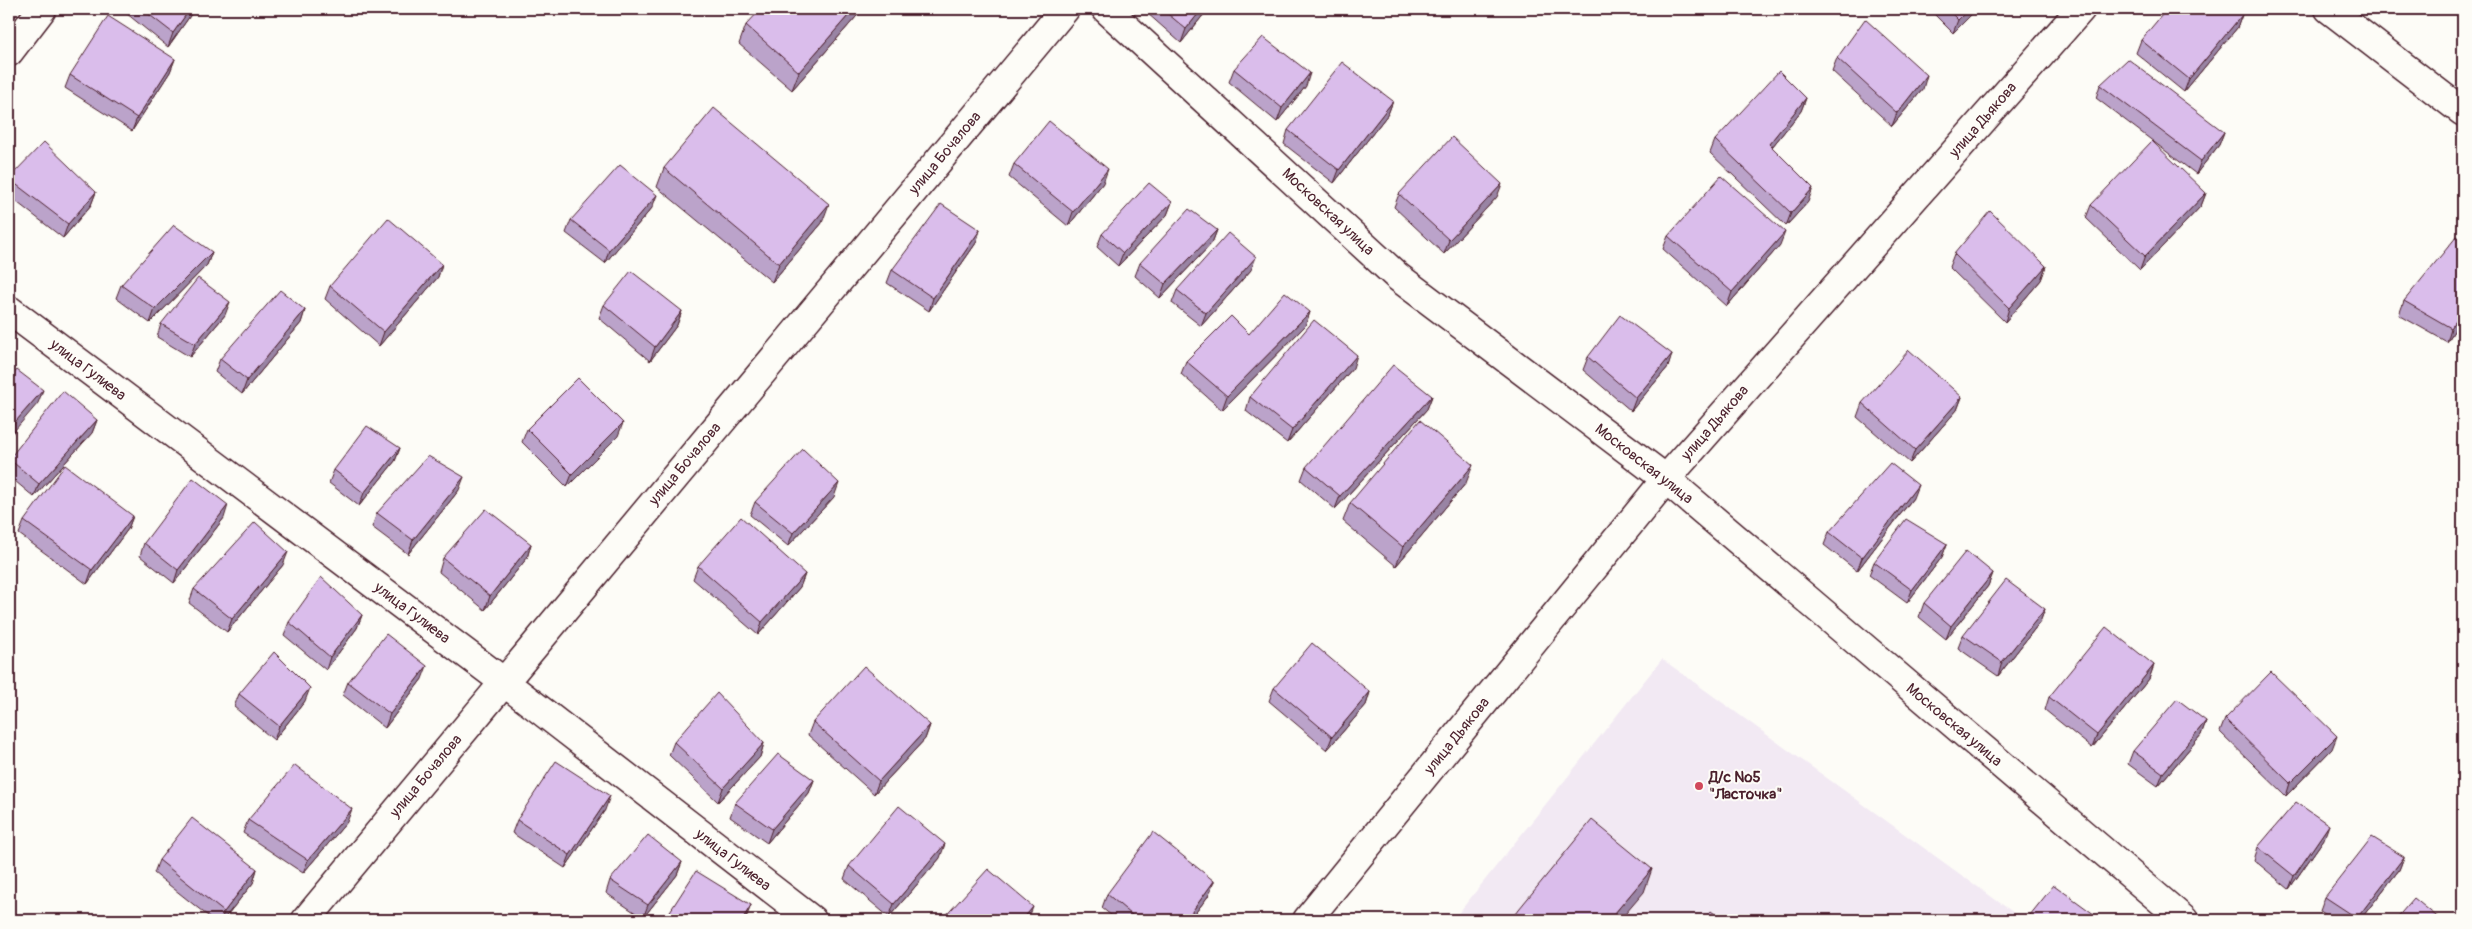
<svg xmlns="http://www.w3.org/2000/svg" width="2472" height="929" font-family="Pangolin,sans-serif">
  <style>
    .built { fill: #f2e9f3 }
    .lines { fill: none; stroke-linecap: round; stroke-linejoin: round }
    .street-casing { stroke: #4a1f2b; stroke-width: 31 }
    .street { stroke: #fdfcf7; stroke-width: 28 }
    .wall { fill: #bba3ca; stroke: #4a1f2b }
    .shaded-wall { fill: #9984a4; stroke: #4a1f2b }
    .building { fill: #dabdeb; stroke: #4a1f2b }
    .poi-dot { fill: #d1495b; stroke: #fdfcf7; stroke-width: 2 }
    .labels { text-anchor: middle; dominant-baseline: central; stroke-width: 4; stroke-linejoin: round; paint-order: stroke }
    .street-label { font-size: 15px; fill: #4a1f2b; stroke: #fdfcf7 }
    .poi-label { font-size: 15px; font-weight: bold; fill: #4a1f2b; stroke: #fdfcf7; text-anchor: start }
  </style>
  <rect width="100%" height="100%" fill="#fdfcf7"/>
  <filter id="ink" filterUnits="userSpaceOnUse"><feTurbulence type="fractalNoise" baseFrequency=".02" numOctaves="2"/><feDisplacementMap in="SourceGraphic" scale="10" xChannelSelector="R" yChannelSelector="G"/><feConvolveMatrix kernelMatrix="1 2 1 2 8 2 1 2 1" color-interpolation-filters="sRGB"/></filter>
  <g filter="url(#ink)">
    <polygon class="built" points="1662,659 2014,913 2009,920 1453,920"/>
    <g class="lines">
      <defs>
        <g id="street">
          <polyline points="1106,9 1398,277 1666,479 2184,920"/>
          <polyline points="2329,9 2463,112"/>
          <polyline points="9,52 42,9"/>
          <polyline points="9,310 504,682 812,920"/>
          <polyline points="306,920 1065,9"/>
          <polyline points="1307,920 1666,479 2081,9"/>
        </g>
      </defs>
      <use href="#street" class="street-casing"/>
      <use href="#street" class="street"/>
    </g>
    <g class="wall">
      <polygon points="121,9 194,9 192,13 168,47"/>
      <polygon points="863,9 792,90 739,44 746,25"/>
      <polygon points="1149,9 1208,9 1181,43 1147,13"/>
      <polygon points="1929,9 1977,9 1953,33"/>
      <polygon points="2242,15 2237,28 2184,92 2136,53 2141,40"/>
      <polygon points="1837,58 1923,89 1892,126 1832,71"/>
      <polygon points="175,59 170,72 132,131 65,88 70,75"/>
      <polygon points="1234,69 1306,86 1277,122 1229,82"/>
      <polygon points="2100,85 2224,132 2219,145 2196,174 2096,98"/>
      <polygon points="1806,98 1801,111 1772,147 1808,202 1786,226 1710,153 1715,140"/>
      <polygon points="1393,101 1388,114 1334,183 1284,144 1288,130"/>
      <polygon points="1014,164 1103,183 1068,226 1009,177"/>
      <polygon points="664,168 822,223 772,282 657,187"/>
      <polygon points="9,178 96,192 91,205 63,238 9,196"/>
      <polygon points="2206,193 2201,206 2140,270 2086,218 2091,205"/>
      <polygon points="1399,194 1497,197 1444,254 1394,207"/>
      <polygon points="1172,202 1167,215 1118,266 1097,247 1102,234"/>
      <polygon points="652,208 605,263 566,233 571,220"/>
      <polygon points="980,230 976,243 929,311 887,283 892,270"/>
      <polygon points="1217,230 1212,243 1160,298 1135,276 1140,263"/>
      <polygon points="1668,236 1780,245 1727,306 1663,249"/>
      <polygon points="2463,241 2463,317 2447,342 2399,315 2404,301"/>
      <polygon points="212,252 207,265 150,323 116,298 121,285"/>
      <polygon points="1954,254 2046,266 2041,280 2005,322 1949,267"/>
      <polygon points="442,264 438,277 379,346 325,299 330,286"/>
      <polygon points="1251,270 1201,326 1172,303 1177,290"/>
      <polygon points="604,305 682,311 677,325 650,361 599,318"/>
      <polygon points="305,310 301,323 242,394 215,372 220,359"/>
      <polygon points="1310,312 1305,326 1222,410 1181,374 1186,361 1249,334"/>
      <polygon points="225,315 190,357 157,337 161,324"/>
      <polygon points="1672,354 1668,367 1631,411 1583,370 1588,357"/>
      <polygon points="1353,368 1287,443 1246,411 1250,397"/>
      <polygon points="1432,396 1427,409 1335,509 1301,480 1306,467"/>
      <polygon points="1962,397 1957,410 1910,463 1857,417 1862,403"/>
      <polygon points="97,420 92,433 34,497 9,476 9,459"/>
      <polygon points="527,429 618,436 567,487 522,442"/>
      <polygon points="400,448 395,461 359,506 329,483 334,470"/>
      <polygon points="1466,483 1396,566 1343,521 1350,503"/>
      <polygon points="459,490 408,554 372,527 377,513"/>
      <polygon points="834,497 788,546 750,515 755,502"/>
      <polygon points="1913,498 1857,571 1824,545 1829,532"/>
      <polygon points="133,516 128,529 87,584 19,534 24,521"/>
      <polygon points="224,518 174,583 140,556 144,543"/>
      <polygon points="531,544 527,558 485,610 439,572 443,558"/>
      <polygon points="1947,544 1942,557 1907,603 1869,575 1874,562"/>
      <polygon points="283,565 227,632 189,603 194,589"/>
      <polygon points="698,566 805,574 800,587 758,635 693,579"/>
      <polygon points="1993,573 1988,586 1946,639 1919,617 1924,603"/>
      <polygon points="2045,609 2040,622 1998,676 1958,648 1963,635"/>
      <polygon points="362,615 357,628 326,670 284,635 289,622"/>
      <polygon points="2154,665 2149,679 2092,748 2045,710 2049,697"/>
      <polygon points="422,679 385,728 343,695 348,682"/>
      <polygon points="1274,688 1370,692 1366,705 1327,750 1269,701"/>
      <polygon points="239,694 305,701 274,740 234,707"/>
      <polygon points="2225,719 2332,749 2286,796 2220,732"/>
      <polygon points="2206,721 2201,735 2158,786 2128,764 2133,751"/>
      <polygon points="813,722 930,725 925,739 874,794 808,735"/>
      <polygon points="674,742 764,743 760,757 718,802 669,755"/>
      <polygon points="814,780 809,793 767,843 730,817 735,803"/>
      <polygon points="605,810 565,868 512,833 517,820"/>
      <polygon points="248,820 347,822 303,873 243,833"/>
      <polygon points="2324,839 2289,889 2254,860 2258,847"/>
      <polygon points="2404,857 2399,870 2360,920 2335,920 2320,911 2325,897"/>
      <polygon points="940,858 889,917 844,879 849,866"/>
      <polygon points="159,860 257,869 253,883 223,920 213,920 154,873"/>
      <polygon points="682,862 677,875 643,918 606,893 610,880"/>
      <polygon points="1214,881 1209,895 1190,920 1117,920 1102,908 1107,894"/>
      <polygon points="751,905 745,920 666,920 667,916"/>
    </g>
    <g class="shaded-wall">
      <polygon points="190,9 194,9 192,13 168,47 173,33"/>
      <polygon points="854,9 863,9 792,90 799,72"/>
      <polygon points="1202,9 1208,9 1181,43 1186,29"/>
      <polygon points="1969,9 1977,9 1953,33 1958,20"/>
      <polygon points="2242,15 2237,28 2184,92 2189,79"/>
      <polygon points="175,59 170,72 132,131 137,118"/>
      <polygon points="1310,73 1306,86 1277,122 1282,108"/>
      <polygon points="1927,75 1923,89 1892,126 1897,113"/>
      <polygon points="1806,98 1801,111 1764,157 1769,144"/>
      <polygon points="1393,101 1388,114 1334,183 1339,170"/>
      <polygon points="2224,132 2219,145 2196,174 2201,161"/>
      <polygon points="1108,169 1103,183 1068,226 1073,212"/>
      <polygon points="1502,184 1497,197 1444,254 1449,240"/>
      <polygon points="1813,188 1808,202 1786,226 1791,213"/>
      <polygon points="96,192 91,205 63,238 68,224"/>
      <polygon points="2206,193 2201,206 2140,270 2145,256"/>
      <polygon points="657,195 652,208 605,263 609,250"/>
      <polygon points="1172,202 1167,215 1118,266 1123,253"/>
      <polygon points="829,204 822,223 772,282 779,264"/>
      <polygon points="980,230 976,243 929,311 933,298"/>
      <polygon points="1217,230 1212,243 1160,298 1165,284"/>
      <polygon points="1785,232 1780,245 1727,306 1732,292"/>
      <polygon points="212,252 207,265 150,323 155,309"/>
      <polygon points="1256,257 1251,270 1201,326 1206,313"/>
      <polygon points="442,264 438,277 379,346 384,332"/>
      <polygon points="2046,266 2041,280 2005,322 2009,308"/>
      <polygon points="230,302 225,315 190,357 195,344"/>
      <polygon points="305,310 301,323 242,394 247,380"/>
      <polygon points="682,311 677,325 650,361 655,347"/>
      <polygon points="2463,311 2463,317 2447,342 2451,328"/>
      <polygon points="1310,312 1305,326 1222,410 1227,396"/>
      <polygon points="1672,354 1668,367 1631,411 1636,398"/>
      <polygon points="1357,355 1353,368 1287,443 1292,430"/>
      <polygon points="43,390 38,403 9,437 9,429"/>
      <polygon points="1432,396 1427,409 1335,509 1340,496"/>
      <polygon points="1962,397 1957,410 1910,463 1915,450"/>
      <polygon points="97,420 92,433 34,497 39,484"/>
      <polygon points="623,423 618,436 567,487 572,474"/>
      <polygon points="400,448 395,461 359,506 364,493"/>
      <polygon points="1473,465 1466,483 1396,566 1403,547"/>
      <polygon points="464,477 459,490 408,554 413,540"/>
      <polygon points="839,483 834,497 788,546 793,533"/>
      <polygon points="1918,485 1913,498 1857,571 1862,558"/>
      <polygon points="228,505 224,518 174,583 178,570"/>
      <polygon points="133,516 128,529 87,584 92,570"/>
      <polygon points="531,544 527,558 485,610 490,596"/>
      <polygon points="1947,544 1942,557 1907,603 1912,590"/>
      <polygon points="288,552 283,565 227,632 232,619"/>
      <polygon points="1993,573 1988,586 1946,639 1951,626"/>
      <polygon points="805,574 800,587 758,635 762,622"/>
      <polygon points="2045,609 2040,622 1998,676 2002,662"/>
      <polygon points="362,615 357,628 326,670 330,657"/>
      <polygon points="2154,665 2149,679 2092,748 2097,735"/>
      <polygon points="427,666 422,679 385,728 390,714"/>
      <polygon points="310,688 305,701 274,740 279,726"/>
      <polygon points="1370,692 1366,705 1327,750 1332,737"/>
      <polygon points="2206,721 2201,735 2158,786 2163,773"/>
      <polygon points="930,725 925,739 874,794 879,781"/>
      <polygon points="2337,736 2332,749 2286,796 2290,783"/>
      <polygon points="764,743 760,757 718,802 723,788"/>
      <polygon points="814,780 809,793 767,843 772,829"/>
      <polygon points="610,796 605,810 565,868 570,855"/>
      <polygon points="352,809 347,822 303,873 308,860"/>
      <polygon points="2329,825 2324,839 2289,889 2294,876"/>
      <polygon points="945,844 940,858 889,917 894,904"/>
      <polygon points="2404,857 2399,870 2360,920 2356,920 2357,918"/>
      <polygon points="682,862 677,875 643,918 648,905"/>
      <polygon points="257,869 253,883 223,920 221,920 224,912"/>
      <polygon points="1652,869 1644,892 1620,920 1609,920"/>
      <polygon points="1214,881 1209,895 1190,920 1186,920"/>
      <polygon points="751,905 745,920 742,920"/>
      <polygon points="1033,907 1028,920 1022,920"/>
    </g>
    <g class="building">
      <polygon points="142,9 190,9 173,33"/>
      <polygon points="761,9 854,9 799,72 746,25"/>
      <polygon points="1162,9 1202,9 1186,29"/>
      <polygon points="1947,9 1969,9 1958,20"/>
      <polygon points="2167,9 2234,9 2242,15 2189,79 2141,40"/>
      <polygon points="108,16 175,59 137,118 70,75"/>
      <polygon points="1865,19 1927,75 1897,113 1837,58"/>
      <polygon points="1263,37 1310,73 1282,108 1234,69"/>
      <polygon points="2128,59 2224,132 2201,161 2100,85"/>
      <polygon points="1342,62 1393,101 1339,170 1288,130"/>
      <polygon points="1779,71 1806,98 1769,144 1813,188 1791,213 1715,140"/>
      <polygon points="714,108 829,204 779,264 664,168"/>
      <polygon points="1049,121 1108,169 1073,212 1014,164"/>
      <polygon points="1452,137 1502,184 1449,240 1399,194"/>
      <polygon points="2152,141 2206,193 2145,256 2091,205"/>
      <polygon points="44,142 96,192 68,224 9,179 9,178"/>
      <polygon points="620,165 657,195 609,250 571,220"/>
      <polygon points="1721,176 1785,232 1732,292 1668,236"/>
      <polygon points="1149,183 1172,202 1123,253 1102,234"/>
      <polygon points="941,204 980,230 933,298 892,270"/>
      <polygon points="1189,209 1217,230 1165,284 1140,263"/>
      <polygon points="1990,211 2046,266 2009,308 1954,254"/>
      <polygon points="388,218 442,264 384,332 330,286"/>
      <polygon points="174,225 212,252 155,309 121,285"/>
      <polygon points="1228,233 1256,257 1206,313 1177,290"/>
      <polygon points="2457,236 2463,241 2463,311 2451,328 2404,301"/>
      <polygon points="631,271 682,311 655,347 604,305"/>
      <polygon points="198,278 230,302 195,344 161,324"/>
      <polygon points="280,290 305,310 247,380 220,359"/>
      <polygon points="1285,292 1310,312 1227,396 1186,361 1231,316 1249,334"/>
      <polygon points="1620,315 1672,354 1636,398 1588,357"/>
      <polygon points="1314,320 1357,355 1292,430 1250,397"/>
      <polygon points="1909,350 1962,397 1915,450 1862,403"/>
      <polygon points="1393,365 1432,396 1340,496 1306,467"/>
      <polygon points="17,370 43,390 9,429 9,379"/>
      <polygon points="578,378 623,423 572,474 527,429"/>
      <polygon points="63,391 97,420 39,484 9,459"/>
      <polygon points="1420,420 1473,465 1403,547 1350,503"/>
      <polygon points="367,426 400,448 364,493 334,470"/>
      <polygon points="803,449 839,483 793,533 755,502"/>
      <polygon points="428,456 464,477 413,540 377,513"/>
      <polygon points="1890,463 1918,485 1862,558 1829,532"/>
      <polygon points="65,465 133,516 92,570 24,521"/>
      <polygon points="193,478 228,505 178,570 144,543"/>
      <polygon points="486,509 531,544 490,596 443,558"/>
      <polygon points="741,517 805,574 762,622 698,566"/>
      <polygon points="1906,519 1947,544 1912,590 1874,562"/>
      <polygon points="255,522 288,552 232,619 194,589"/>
      <polygon points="1966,551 1993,573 1951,626 1924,603"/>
      <polygon points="321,577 362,615 330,657 289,622"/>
      <polygon points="2006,580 2045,609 2002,662 1963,635"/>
      <polygon points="2106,627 2154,665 2097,735 2049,697"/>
      <polygon points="386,634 427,666 390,714 348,682"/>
      <polygon points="1312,643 1370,692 1332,737 1274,688"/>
      <polygon points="274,652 310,688 279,726 239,694"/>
      <polygon points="864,666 930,725 879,781 813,722"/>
      <polygon points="2271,672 2337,736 2290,783 2225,719"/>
      <polygon points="717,693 764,743 723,788 674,742"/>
      <polygon points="2177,699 2206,721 2163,773 2133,751"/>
      <polygon points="778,754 814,780 772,829 735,803"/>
      <polygon points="556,761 610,796 570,855 517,820"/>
      <polygon points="295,765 352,809 308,860 248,820"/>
      <polygon points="2296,802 2329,825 2294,876 2258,847"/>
      <polygon points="899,806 945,844 894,904 849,866"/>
      <polygon points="192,818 257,869 224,912 159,860"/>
      <polygon points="1592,820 1652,869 1609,920 1510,920"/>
      <polygon points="1153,832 1214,881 1186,920 1138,920 1107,894"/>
      <polygon points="648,835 682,862 648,905 610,880"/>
      <polygon points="2372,837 2404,857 2357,918 2325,897"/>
      <polygon points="988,869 1033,907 1022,920 942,920"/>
      <polygon points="696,871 751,905 742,920 674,920 667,916"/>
      <polygon points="2054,885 2102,920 2026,920"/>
      <polygon points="2414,898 2441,920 2395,920"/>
      <polygon points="1711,911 1723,920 1703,920"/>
    </g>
  </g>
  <circle class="poi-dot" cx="1699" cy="786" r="5"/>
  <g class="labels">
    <g class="street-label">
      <text transform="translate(1983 120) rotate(-49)">улица Дьякова</text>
      <text transform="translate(945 153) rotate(-50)">улица Бочалова</text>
      <text transform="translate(1328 212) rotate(43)">Московская улица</text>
      <text transform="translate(88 370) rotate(37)">улица Гулиева</text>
      <text transform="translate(1715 423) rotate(-49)">улица Дьякова</text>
      <text transform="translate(685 464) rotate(-50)">улица Бочалова</text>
      <text transform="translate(1644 464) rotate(38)">Московская улица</text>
      <text transform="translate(412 613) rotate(37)">улица Гулиева</text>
      <text transform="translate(1954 725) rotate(40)">Московская улица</text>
      <text transform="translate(1457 736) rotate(-51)">улица Дьякова</text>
      <text transform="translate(426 776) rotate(-50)">улица Бочалова</text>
      <text transform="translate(733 860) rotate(38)">улица Гулиева</text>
    </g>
    <g class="poi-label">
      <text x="1709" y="777">Д/с №5<tspan x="1709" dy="17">"Ласточка"</tspan></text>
    </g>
  </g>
  <rect width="2472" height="929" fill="none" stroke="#fdfcf7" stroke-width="30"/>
  <rect x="15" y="15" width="2442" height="899" fill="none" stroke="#4a1f2b" stroke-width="2" filter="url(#ink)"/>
</svg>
